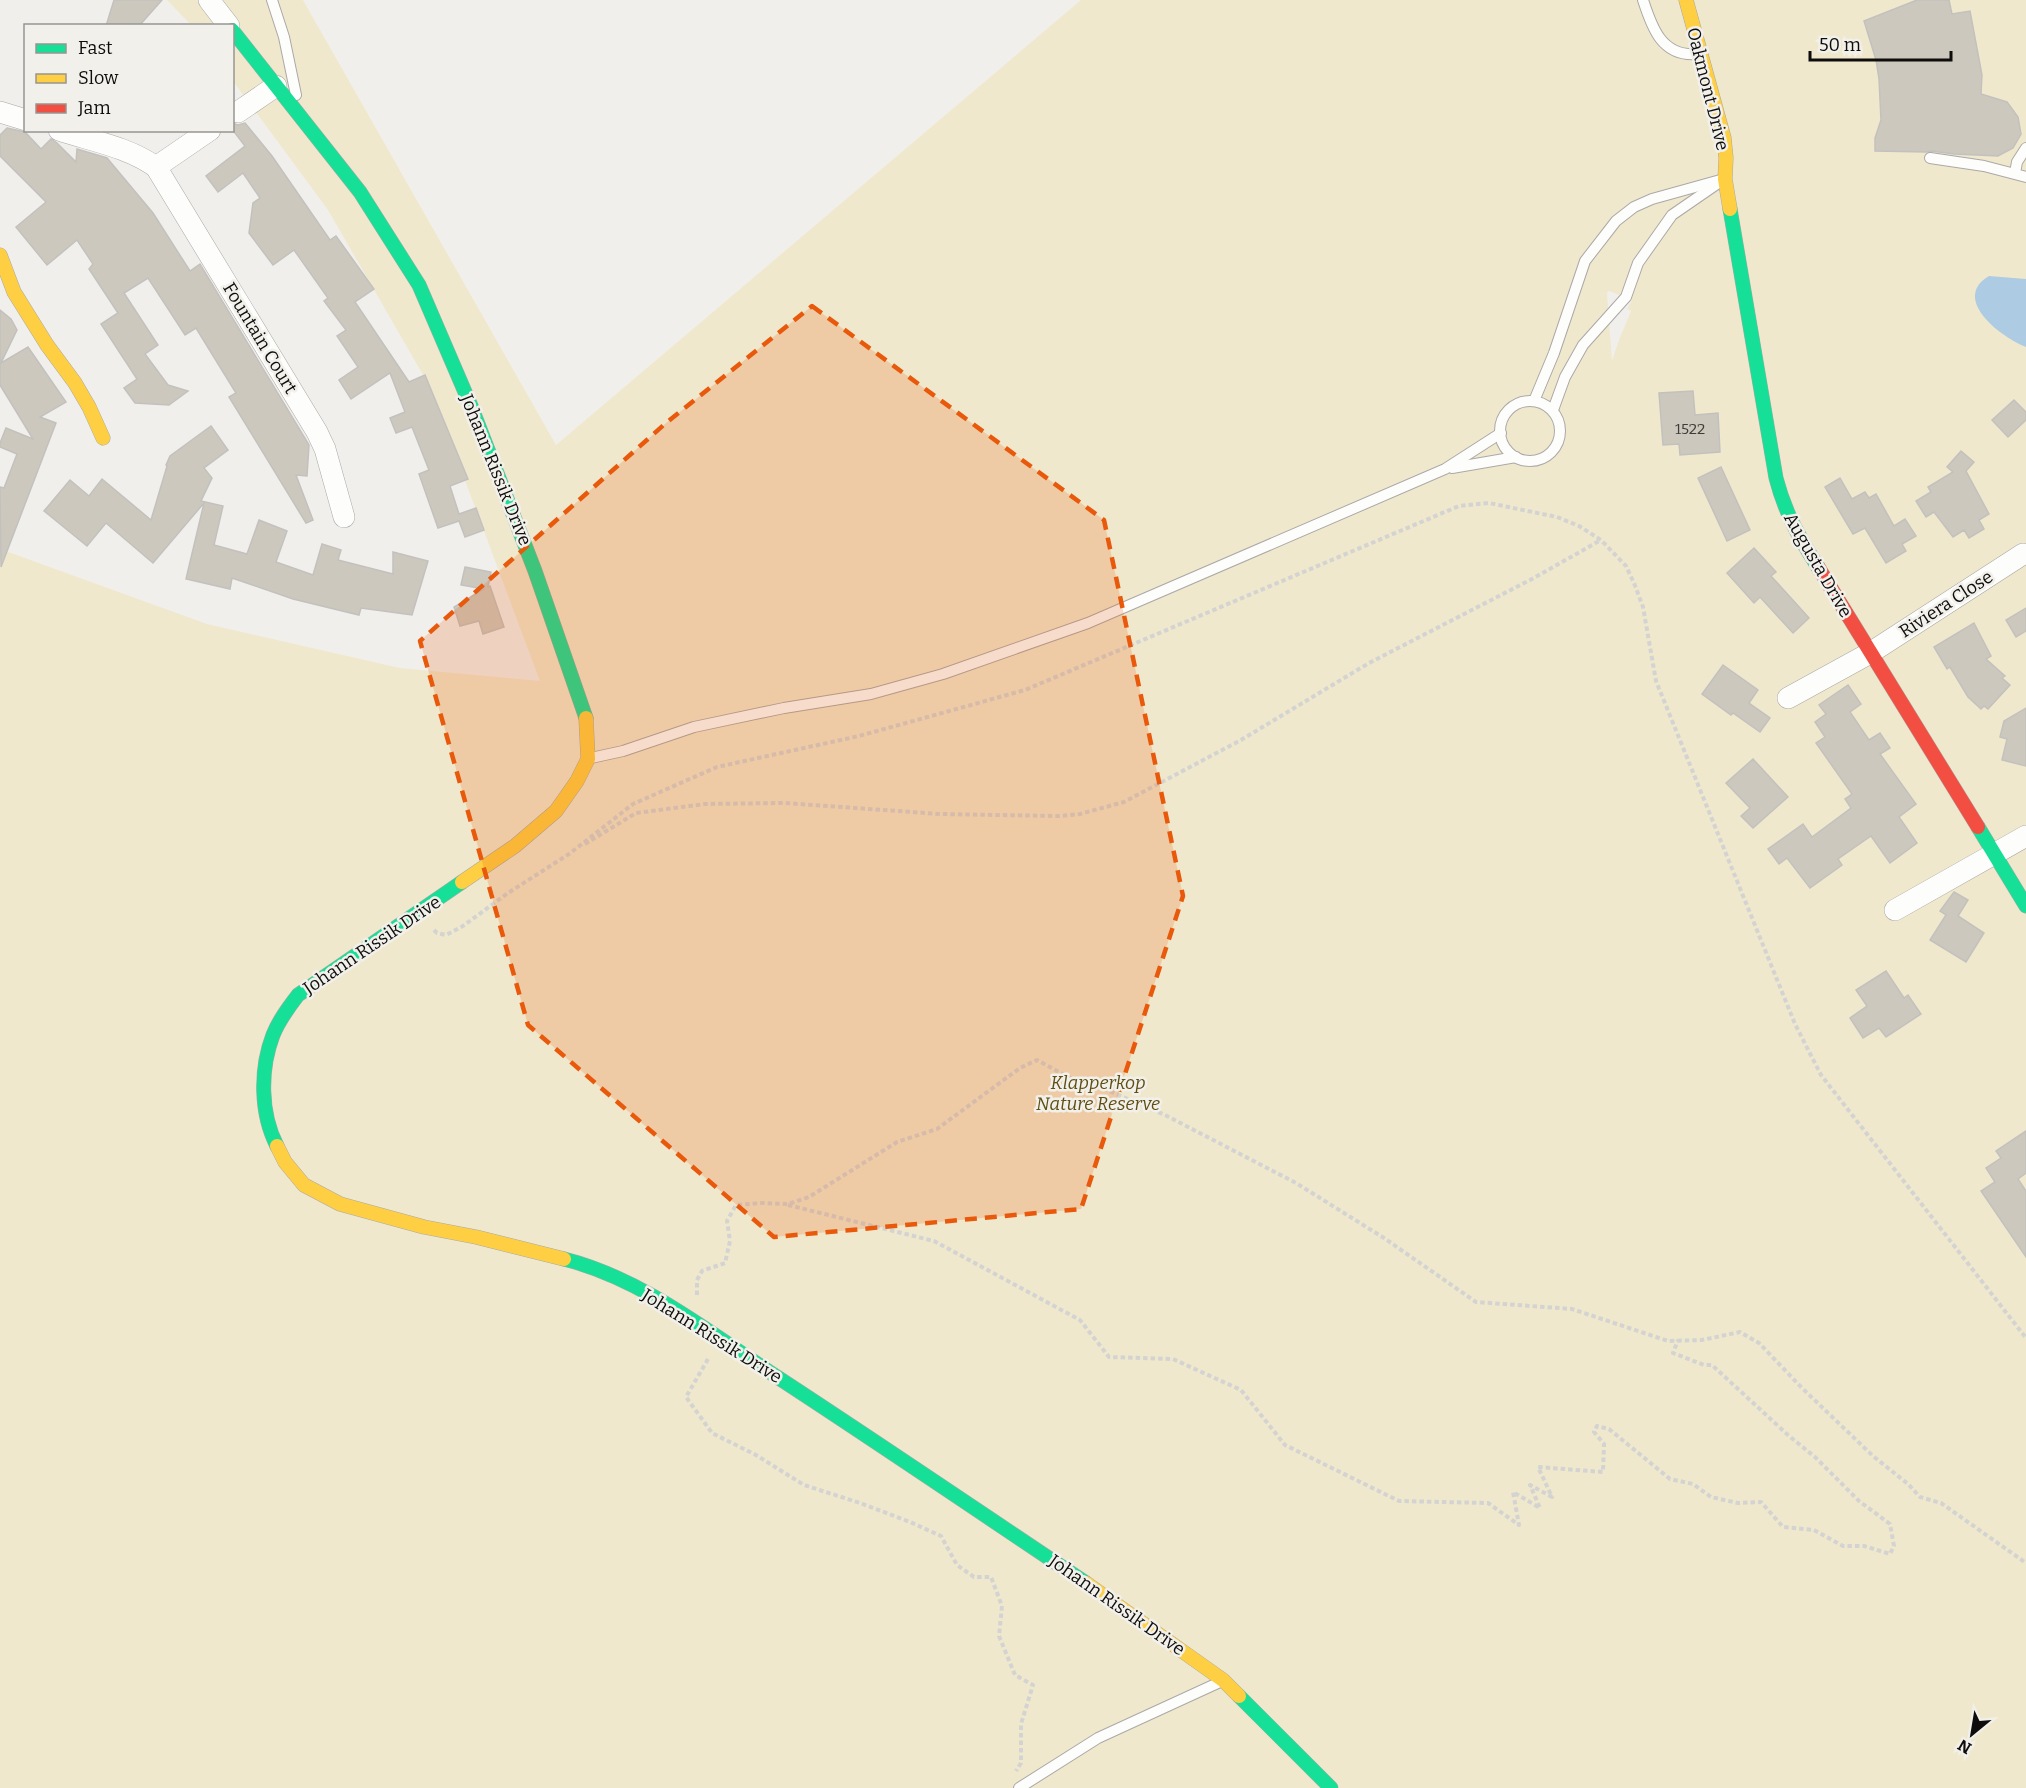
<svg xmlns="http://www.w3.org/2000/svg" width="2026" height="1788" font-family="Bitter,serif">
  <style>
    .green { fill: #f0e8cc; fill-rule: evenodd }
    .water { fill: #adcbe3 }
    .building { fill: #cdc8bd; stroke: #c2c1be; stroke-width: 1.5 }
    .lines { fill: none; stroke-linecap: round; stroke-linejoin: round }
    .lane-casing { stroke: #aaa9a7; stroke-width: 12 }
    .street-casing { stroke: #aaa9a7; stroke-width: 22 }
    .fast-casing { stroke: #aaa9a7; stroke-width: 15 }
    .slow-casing { stroke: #aaa9a7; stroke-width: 15 }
    .jam-casing { stroke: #aaa9a7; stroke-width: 15 }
    .path { stroke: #d3d3d2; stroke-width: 4; stroke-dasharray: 4.5 3; stroke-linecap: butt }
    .lane { stroke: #fdfdfc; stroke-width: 10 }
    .street { stroke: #fdfdfc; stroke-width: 21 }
    .fast { stroke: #16e098; stroke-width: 14 }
    .slow { stroke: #ffcf43; stroke-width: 14 }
    .jam { stroke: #f24e42; stroke-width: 14 }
    .marked { fill: #e8590c; fill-opacity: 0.2; stroke: #e8590c; stroke-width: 4.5; stroke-dasharray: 12 8; stroke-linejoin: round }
    .labels { text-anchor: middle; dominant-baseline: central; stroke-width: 5; stroke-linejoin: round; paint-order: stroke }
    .number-label { font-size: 15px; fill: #3e3c38 }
    .street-label { font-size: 18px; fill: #0e0d0c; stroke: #f2f0eb }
    .park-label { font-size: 18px; font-style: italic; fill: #5f4e12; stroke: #f2f0eb }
  </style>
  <rect width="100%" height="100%" fill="#f1efec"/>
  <path class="green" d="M167,0H303L556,445L1081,0H2026V1788H0V549L207,624L400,668L540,681L430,387L328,210L233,81L232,26L191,25ZM1609,291L1632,300L1627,309L1631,311L1619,340L1612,361L1607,293Z"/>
  <path class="water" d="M1989,276L2026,279V347C2002,338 1950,299 1989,276Z"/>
  <g class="building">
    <polygon points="114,0 162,0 139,26 106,26"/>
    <polygon points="1917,0 1949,0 1952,14 1970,11 1982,75 1981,94 2007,102 2018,117 2021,134 2013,148 1998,156 1954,154 1931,151 1926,152 1875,151 1875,138 1881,120 1879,79 1876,60 1864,21"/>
    <polygon points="245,123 272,156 330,240 336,236 374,289 355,302 409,382 425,375 468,479 450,486 459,514 476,508 484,530 465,537 459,521 438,528 419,474 429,470 412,427 396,433 390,418 405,412 390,373 351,399 339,380 358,367 337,336 346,330 324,301 328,298 294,250 273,265 249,233 253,203 260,198 243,173 218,192 206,176 245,146 232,129 232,123 238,125"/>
    <polygon points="7,128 25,132 41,149 51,139 57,143 76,162 77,149 107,158 153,213 190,271 200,264 309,445 307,476 296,475 313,520 306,523 229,397 236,393 196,328 185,335 148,278 124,293 158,345 145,354 168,385 188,391 169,405 135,403 124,388 137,379 101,324 118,313 89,269 93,264 77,240 47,265 16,227 46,202 0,156 0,135"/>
    <polygon points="0,310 11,319 17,330 1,363 28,347 66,402 40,417 56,423 1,567 0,487 4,488 17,454 0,447 0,443 6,428 33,439 0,385"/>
    <polygon points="1693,391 1695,415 1718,413 1720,452 1680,455 1679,444 1663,445 1659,393"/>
    <polygon points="2014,400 2026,412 2026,420 2008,437 1992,420"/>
    <polygon points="211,426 228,450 204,468 212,478 201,501 223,506 214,545 247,554 259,520 287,531 276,562 313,575 322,544 341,550 338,560 393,574 393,552 428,561 412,615 361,608 359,615 293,599 232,578 230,589 186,579 204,503 153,563 106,523 87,546 44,511 70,480 89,496 102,479 151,520 167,466 166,465 170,456"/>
    <polygon points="1961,451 1974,462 1966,471 1989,514 1979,520 1984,529 1969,538 1964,530 1953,537 1934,512 1926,517 1916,501 1931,492 1928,487 1953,472 1947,467"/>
    <polygon points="1721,467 1750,530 1727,541 1698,478"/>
    <polygon points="1840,478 1852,499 1865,492 1869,498 1876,494 1894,526 1905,519 1916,536 1902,544 1906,551 1886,563 1865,528 1853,534 1825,487"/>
    <polygon points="1754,548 1776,572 1771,576 1809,618 1793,633 1760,597 1754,603 1727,573"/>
    <polygon points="465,567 491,572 488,587 490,586 504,627 483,634 479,621 460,626 454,607 484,589 461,585"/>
    <polygon points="2026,608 2026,631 2016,637 2006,620"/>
    <polygon points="1974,623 1991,656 1986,659 2005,676 2002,678 2010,685 1988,709 1984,706 1981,709 1968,697 1950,667 1947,669 1934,647"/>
    <polygon points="1723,665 1758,690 1749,703 1770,718 1760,732 1733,713 1731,715 1702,694"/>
    <polygon points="1848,685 1861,704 1850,712 1869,740 1880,733 1890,748 1880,754 1916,804 1899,817 1917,843 1890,863 1871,836 1838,859 1842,865 1810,888 1787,858 1779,864 1768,849 1803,824 1812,837 1851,808 1845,799 1852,794 1816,743 1825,737 1815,722 1826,714 1819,705"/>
    <polygon points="2026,708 2026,766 2002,760 2007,739 2000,737 2004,721"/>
    <polygon points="1753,759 1788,797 1753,828 1741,816 1750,808 1726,783"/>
    <polygon points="1954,892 1968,900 1958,916 1984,933 1966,962 1930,940 1946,915 1940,911"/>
    <polygon points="1886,971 1904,998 1908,995 1921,1014 1886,1037 1879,1028 1863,1038 1850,1018 1867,1006 1856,990"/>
    <polygon points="2026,1131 2026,1173 2018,1179 2026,1191 2026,1257 1981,1191 1995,1182 1986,1168 2001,1158 1996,1151"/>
  </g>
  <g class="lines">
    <defs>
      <g id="lane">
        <polyline points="272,0 284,37 296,95"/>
        <path d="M1643,0C1652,28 1662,57 1697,54"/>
        <polyline points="1930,158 1984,166 2026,177"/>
        <polyline points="2015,173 2017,162 2026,148"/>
        <polyline points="1534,401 1554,353 1585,261 1616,221 1634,207 1652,199 1724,179"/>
        <circle cx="1530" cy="431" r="30"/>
        <polyline points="1553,410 1565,377 1583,345 1626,297 1638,263 1672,215 1717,184"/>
        <polyline points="1452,468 1516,457"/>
        <polyline points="591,758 623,751 694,727 784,708 871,694 943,674 1088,623 1445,469 1501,433"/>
        <polyline points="1019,1788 1098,1738 1220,1682"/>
      </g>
      <g id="street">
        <polyline points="209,0 229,26"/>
        <polyline points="0,112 26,120"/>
        <polyline points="238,112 276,86"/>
        <path d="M59,130C92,141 128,147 156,167L317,432L325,449L344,517"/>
        <polyline points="156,167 210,130"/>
        <polyline points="1788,698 1870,653 2023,554"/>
        <polyline points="1895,910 2026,836"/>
      </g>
      <g id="fast">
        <polyline points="232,30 360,192 419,285 471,406 535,571 586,718"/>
        <path d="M1730,209L1776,478C1785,513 1799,537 1818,567"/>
        <polyline points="1978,827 2026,906"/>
        <path d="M277,1146C260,1113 260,1069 273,1035C279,1020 288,1008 298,995L462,882"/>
        <path d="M564,1259C640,1278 706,1330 771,1373C877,1442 981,1513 1086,1583"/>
        <polyline points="1239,1696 1331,1788"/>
      </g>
      <g id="slow">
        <polyline points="1686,0 1724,138 1726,158 1725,179 1730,209"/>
        <polyline points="0,255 14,292 47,345 75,383 89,407 103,438"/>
        <polyline points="462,882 515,846 556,811 577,781 588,759 586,718"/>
        <polyline points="277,1146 285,1162 304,1185 340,1204 424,1227 476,1237 564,1259"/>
        <polyline points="1086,1583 1223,1680 1239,1696"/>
      </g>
      <polyline id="jam" points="1818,567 1978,827"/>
    </defs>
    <use href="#lane" class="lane-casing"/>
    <use href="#street" class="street-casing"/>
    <use href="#fast" class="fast-casing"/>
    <use href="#slow" class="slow-casing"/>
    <use href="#jam" class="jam-casing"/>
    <g class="path">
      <polyline points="585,844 636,813 705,804 785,803 940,814 1059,816 1080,814 1124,802 1241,740 1369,663 1532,579 1601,540"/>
      <polyline points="434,930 437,933 446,935 463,926 508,893 569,854 633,804 717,767 859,736 1025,690 1459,506 1489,503 1557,517 1579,526 1601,540 1626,566 1634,583 1643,607 1656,681 1795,1024 1821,1075 2026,1338"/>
      <polyline points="788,1205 934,1241 1080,1320 1109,1357 1173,1359 1241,1390 1285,1445 1399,1501 1488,1503 1519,1525 1513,1492 1540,1508 1530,1485 1552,1497 1538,1467 1603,1472 1604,1444 1594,1432 1597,1426 1609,1429 1670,1479 1693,1484 1711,1497 1738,1503 1761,1502 1783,1527 1814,1530 1843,1546 1864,1546 1890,1554 1894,1546 1890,1524 1859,1501 1815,1457 1789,1436 1712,1365 1704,1365 1673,1353 1678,1340"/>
      <polyline points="697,1295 697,1280 702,1271 725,1263 730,1241 727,1221 736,1205 762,1203 788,1204 809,1197 897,1142 937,1129 1020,1068 1037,1060 1070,1078 1100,1087 1165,1115 1296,1183 1384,1238 1476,1302 1572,1309 1668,1341 1702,1340 1740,1332 1759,1343 1802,1388 1873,1456 1908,1484 1920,1497 1941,1503 2026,1563"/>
      <polyline points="708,1359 686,1397 712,1433 756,1455 804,1485 860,1503 910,1522 941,1536 957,1565 974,1577 991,1577 1002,1606 999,1636 1015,1675 1033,1685 1021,1724 1021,1763 1016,1771"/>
    </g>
    <use href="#lane" class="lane"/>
    <use href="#street" class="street"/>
    <use href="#fast" class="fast"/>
    <use href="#slow" class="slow"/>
    <use href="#jam" class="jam"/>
  </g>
  <path class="marked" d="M812,306L1104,520L1183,896L1081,1209L774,1237L528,1025L420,641L666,423Z"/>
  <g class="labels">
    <g class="number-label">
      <text x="1690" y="429">1522</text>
    </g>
    <g class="street-label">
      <text transform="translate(1708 89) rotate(76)">Oakmont Drive</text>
      <text transform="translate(260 338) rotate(59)">Fountain Court</text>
      <text transform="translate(496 470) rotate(68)">Johann Rissik Drive</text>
      <text transform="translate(1818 565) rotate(60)">Augusta Drive</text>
      <text transform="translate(1946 604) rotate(-33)">Riviera Close</text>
      <text transform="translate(372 945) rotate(-34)">Johann Rissik Drive</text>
      <text transform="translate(712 1336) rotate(32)">Johann Rissik Drive</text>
      <text transform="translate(1117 1605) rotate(35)">Johann Rissik Drive</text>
    </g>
    <g class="park-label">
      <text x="1098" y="1083">Klapperkop<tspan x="1098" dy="21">Nature Reserve</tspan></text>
    </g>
  </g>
  <rect x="24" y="24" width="210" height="108" fill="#f2f0eb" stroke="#979592" stroke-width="1.5"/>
  <rect x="36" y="44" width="30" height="9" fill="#16e098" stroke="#979592" stroke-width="1.5"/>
  <text x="78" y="54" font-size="18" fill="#0e0d0c">Fast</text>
  <rect x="36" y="74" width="30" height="9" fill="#ffcf43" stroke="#979592" stroke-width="1.5"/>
  <text x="78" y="84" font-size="18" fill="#0e0d0c">Slow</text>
  <rect x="36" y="104" width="30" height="9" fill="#f24e42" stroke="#979592" stroke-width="1.5"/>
  <text x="78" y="114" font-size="18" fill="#0e0d0c">Jam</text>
  <g transform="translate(1972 1734) rotate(210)" stroke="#f2f0eb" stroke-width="4.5" paint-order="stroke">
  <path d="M0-4.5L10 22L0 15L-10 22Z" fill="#0e0d0c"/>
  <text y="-9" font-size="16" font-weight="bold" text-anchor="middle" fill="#0e0d0c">N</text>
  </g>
  <path d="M1810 51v9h141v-9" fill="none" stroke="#0e0d0c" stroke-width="3"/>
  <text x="1819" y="51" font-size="18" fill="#0e0d0c" stroke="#f2f0eb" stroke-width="4.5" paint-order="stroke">50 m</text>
</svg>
